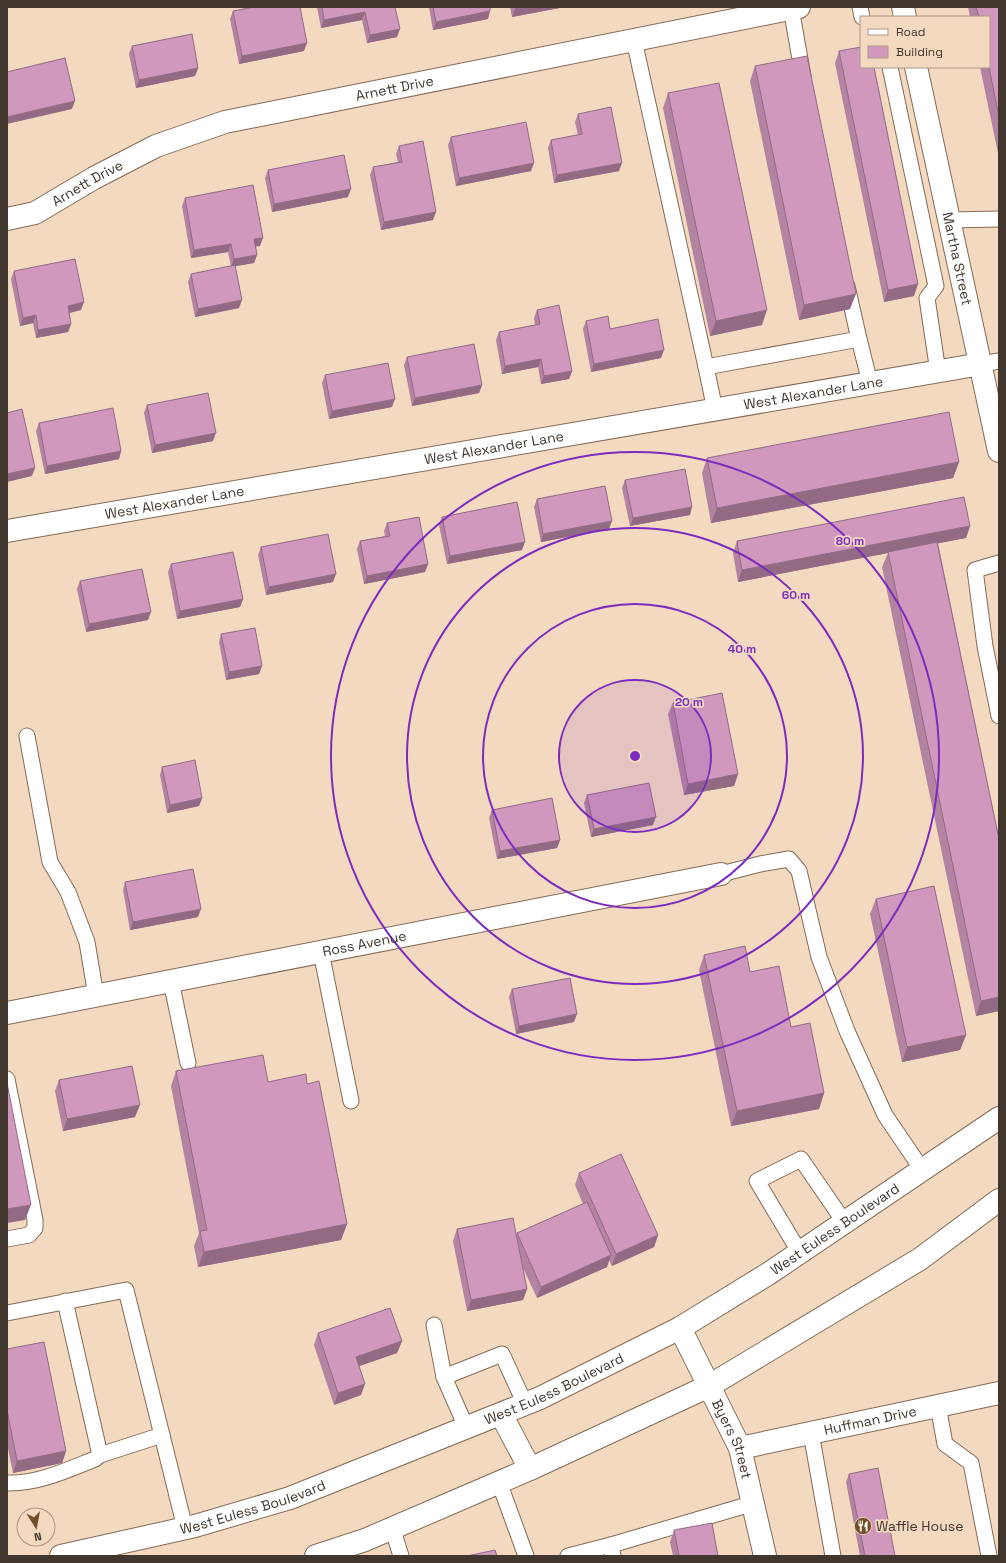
<svg xmlns="http://www.w3.org/2000/svg" width="1006" height="1563" font-family="'Space Grotesk',sans-serif">
  <style>
    .lines { fill: none; stroke-linecap: round; stroke-linejoin: round }
    .service-casing { stroke: #836b56; stroke-width: 17 }
    .minor-casing { stroke: #836b56; stroke-width: 24 }
    .primary-casing { stroke: #836b56; stroke-width: 24 }
    .service { stroke: #fff; stroke-width: 15 }
    .minor { stroke: #fff; stroke-width: 22 }
    .primary { stroke: #fff; stroke-width: 22 }
    .wall { fill: #b383a2 }
    .shaded-wall { fill: #926a84 }
    .building { fill: #d098bc; stroke: #926a84 }
    .ring { fill: none; stroke: #7b2cbf; stroke-width: 2 }
    .labels { text-anchor: middle; dominant-baseline: central; stroke-width: 3.5; stroke-linejoin: round; paint-order: stroke }
    .street-label { font-size: 14px; fill: #42372e; stroke: #f4d9c1 }
    .poi-label { font-size: 14px; fill: #42372e; stroke: #f4d9c1; text-anchor: start }
    .centre { fill: #7b2cbf; stroke: #f4d9c1; stroke-width: 2 }
    .ring-label { font-size: 12px; text-anchor: middle; font-weight: bold; fill: #7b2cbf; stroke: #f4d9c1; stroke-width: 3.5; stroke-linejoin: round; paint-order: stroke }
  </style>
  <rect width="100%" height="100%" fill="#f4d9c1"/>
  <g class="lines">
    <defs>
      <g id="service">
        <polyline points="860,7 862,17"/>
        <polyline points="791,8 803,76"/>
        <polyline points="634,40 706,367 859,339 870,383"/>
        <polyline points="890,67 936,286 927,298 938,372"/>
        <polyline points="950,220 999,219"/>
        <polyline points="847,286 859,339"/>
        <polyline points="981,364 999,361"/>
        <polyline points="706,367 715,410"/>
        <polyline points="999,563 975,570 985,646 999,716"/>
        <polyline points="27,736 50,862 68,892 87,942 96,996"/>
        <polyline points="721,874 760,864 789,859 799,871 819,957 847,1031 885,1115 923,1171"/>
        <polyline points="321,952 351,1101"/>
        <polyline points="171,981 188,1063"/>
        <polyline points="7,1079 35,1220 35,1228 29,1235 7,1239"/>
        <polyline points="800,1253 757,1181 801,1159 845,1223"/>
        <polyline points="65,1301 100,1455 162,1435"/>
        <polyline points="7,1313 126,1290 185,1528"/>
        <polyline points="434,1325 444,1377 466,1427"/>
        <polyline points="444,1377 502,1354 525,1404"/>
        <polyline points="938,1406 945,1444 971,1463 989,1556"/>
        <polyline points="811,1433 833,1556"/>
        <polyline points="499,1482 526,1556"/>
        <path d="M7,1483C38,1484 67,1470 95,1459L100,1455"/>
        <polyline points="392,1527 401,1556"/>
        <polyline points="568,1556 611,1545"/>
        <polyline points="613,1556 611,1545 754,1503"/>
      </g>
      <g id="minor">
        <polyline points="903,7 905,17"/>
        <path id="s1" d="M916,67L999,451"/>
        <path id="s2" d="M7,219L35,213L94,178L156,146L225,122L799,7"/>
        <path id="s3" d="M7,531L981,364"/>
        <path id="s4" d="M7,1013L721,874"/>
        <path id="s5" d="M680,1328L740,1448L765,1556"/>
        <path id="s6" d="M740,1448L999,1393"/>
      </g>
      <g id="primary">
        <polyline points="501,1414 530,1469"/>
        <path id="s7" d="M61,1556L195,1526L290,1498L540,1398L680,1328L768,1274L999,1118"/>
        <polyline points="316,1556 365,1540 530,1469 709,1386 920,1259 999,1200"/>
      </g>
    </defs>
    <use href="#service" class="service-casing"/>
    <use href="#minor" class="minor-casing"/>
    <use href="#primary" class="primary-casing"/>
    <use href="#service" class="service"/>
    <use href="#minor" class="minor"/>
    <use href="#primary" class="primary"/>
  </g>
  <g class="wall">
    <polygon points="317,7 395,7 397,37 367,43 362,20 321,28"/>
    <polygon points="429,7 490,7 488,19 433,30"/>
    <polygon points="510,7 565,7 512,17"/>
    <polygon points="968,7 999,7 999,158 980,67 989,67 989,17 970,17"/>
    <polygon points="233,11 304,51 239,64 230,19"/>
    <polygon points="132,46 198,68 195,76 136,88 129,54"/>
    <polygon points="839,51 914,296 884,302 835,63"/>
    <polygon points="755,66 850,309 799,320 750,81"/>
    <polygon points="668,93 762,325 710,336 663,108"/>
    <polygon points="578,114 619,171 554,183 548,148 551,140 578,135 575,122"/>
    <polygon points="451,137 531,171 456,186 448,145"/>
    <polygon points="399,146 433,220 381,230 370,175 373,167 398,162 396,154"/>
    <polygon points="268,170 348,197 272,212 265,178"/>
    <polygon points="185,198 260,246 256,246 257,255 254,263 235,266 239,308 195,317 188,282 191,274 231,266 228,252 191,258 182,206"/>
    <polygon points="14,271 81,310 69,313 71,324 68,332 36,338 33,323 20,326 11,279"/>
    <polygon points="537,310 572,371 569,379 541,384 538,367 502,374 496,340 499,332 535,325 534,318"/>
    <polygon points="586,321 610,329 661,358 591,372 583,329"/>
    <polygon points="407,357 482,385 479,393 412,406 404,365"/>
    <polygon points="325,375 392,407 329,419 322,383"/>
    <polygon points="147,405 213,441 152,453 144,413"/>
    <polygon points="39,423 121,451 119,459 45,474 36,431"/>
    <polygon points="707,458 959,462 953,478 711,523 702,473"/>
    <polygon points="625,480 690,515 630,526 622,488"/>
    <polygon points="537,499 609,529 541,542 534,507"/>
    <polygon points="442,517 522,550 447,564 439,525"/>
    <polygon points="387,523 428,564 425,572 364,584 357,549 360,541 385,536 384,531"/>
    <polygon points="970,526 966,538 938,543 999,839 999,1011 976,1016 882,567 888,553 738,582 733,553 737,541"/>
    <polygon points="261,547 333,582 266,595 258,555"/>
    <polygon points="171,564 243,599 240,607 177,619 168,572"/>
    <polygon points="80,581 148,620 86,632 77,589"/>
    <polygon points="221,634 262,666 259,674 226,680 219,642"/>
    <polygon points="673,703 738,774 734,786 684,795 668,714"/>
    <polygon points="162,767 202,798 199,806 167,813 160,775"/>
    <polygon points="587,795 653,825 591,837 584,803"/>
    <polygon points="492,810 560,840 557,848 497,859 489,818"/>
    <polygon points="125,882 198,917 130,930 123,890"/>
    <polygon points="876,899 966,1035 960,1050 902,1062 870,914"/>
    <polygon points="704,955 750,972 824,1093 819,1109 731,1126 699,970"/>
    <polygon points="512,989 574,1022 516,1034 509,997"/>
    <polygon points="176,1071 268,1082 307,1084 347,1224 341,1240 198,1267 194,1246 199,1233 171,1086"/>
    <polygon points="59,1080 135,1117 63,1131 55,1091"/>
    <polygon points="579,1173 658,1235 654,1247 612,1266 609,1260 607,1267 537,1298 523,1268 527,1289 523,1300 467,1311 453,1241 457,1229 517,1234 517,1233 583,1204 575,1185"/>
    <polygon points="318,1333 402,1341 397,1353 359,1366 361,1395 334,1405 314,1345"/>
    <polygon points="7,1349 66,1451 62,1463 13,1473 7,1444"/>
    <polygon points="849,1474 895,1556 860,1556 846,1482"/>
    <polygon points="674,1530 718,1556 673,1556 670,1542"/>
  </g>
  <g class="shaded-wall">
    <polygon points="526,7 565,7 512,17 515,9"/>
    <polygon points="490,11 488,19 433,30 436,22"/>
    <polygon points="365,12 362,20 321,28 324,20"/>
    <polygon points="400,29 397,37 367,43 370,35"/>
    <polygon points="307,43 304,51 239,64 242,56"/>
    <polygon points="198,68 195,76 136,88 139,80"/>
    <polygon points="75,101 72,109 7,124 7,117"/>
    <polygon points="534,163 531,171 456,186 459,178"/>
    <polygon points="622,163 619,171 554,183 557,175"/>
    <polygon points="351,189 348,197 272,212 274,204"/>
    <polygon points="436,212 433,220 381,230 384,222"/>
    <polygon points="263,238 260,246 251,247 254,239"/>
    <polygon points="231,244 228,252 191,258 194,250"/>
    <polygon points="257,255 254,263 231,267 234,259"/>
    <polygon points="918,284 914,296 884,302 888,290"/>
    <polygon points="856,294 850,309 799,320 804,305"/>
    <polygon points="242,300 239,308 195,317 198,309"/>
    <polygon points="84,302 81,310 65,314 68,306"/>
    <polygon points="767,310 762,325 710,336 716,321"/>
    <polygon points="36,315 33,323 20,326 23,318"/>
    <polygon points="71,324 68,332 36,338 38,330"/>
    <polygon points="664,350 661,358 591,372 594,364"/>
    <polygon points="541,359 538,367 502,374 505,366"/>
    <polygon points="572,371 569,379 541,384 544,376"/>
    <polygon points="482,385 479,393 412,406 415,398"/>
    <polygon points="395,399 392,407 329,419 332,411"/>
    <polygon points="216,433 213,441 152,453 155,445"/>
    <polygon points="121,451 119,459 45,474 47,466"/>
    <polygon points="959,462 953,478 711,523 717,508"/>
    <polygon points="35,468 32,476 7,482 7,474"/>
    <polygon points="692,507 690,515 630,526 633,518"/>
    <polygon points="612,521 609,529 541,542 543,534"/>
    <polygon points="970,526 966,538 738,582 742,570"/>
    <polygon points="525,542 522,550 447,564 450,556"/>
    <polygon points="428,564 425,572 364,584 367,576"/>
    <polygon points="336,574 333,582 266,595 269,587"/>
    <polygon points="243,599 240,607 177,619 180,611"/>
    <polygon points="151,612 148,620 86,632 89,624"/>
    <polygon points="262,666 259,674 226,680 229,672"/>
    <polygon points="738,774 734,786 684,795 688,784"/>
    <polygon points="202,798 199,806 167,813 170,805"/>
    <polygon points="656,817 653,825 591,837 594,829"/>
    <polygon points="560,840 557,848 497,859 500,851"/>
    <polygon points="201,909 198,917 130,930 133,922"/>
    <polygon points="999,997 999,1011 976,1016 981,1001"/>
    <polygon points="577,1014 574,1022 516,1034 519,1026"/>
    <polygon points="966,1035 960,1050 902,1062 907,1047"/>
    <polygon points="824,1093 819,1109 731,1126 737,1111"/>
    <polygon points="140,1105 135,1117 63,1131 67,1119"/>
    <polygon points="31,1205 25,1220 7,1223 7,1209"/>
    <polygon points="347,1224 341,1240 198,1267 204,1252"/>
    <polygon points="658,1235 654,1247 612,1266 616,1254"/>
    <polygon points="611,1255 607,1267 537,1298 541,1287"/>
    <polygon points="527,1289 523,1300 467,1311 471,1300"/>
    <polygon points="402,1341 397,1353 351,1369 356,1357"/>
    <polygon points="365,1384 361,1395 334,1405 338,1393"/>
    <polygon points="66,1451 62,1463 13,1473 17,1461"/>
  </g>
  <g class="building">
    <polygon points="254,7 300,7 307,43 242,56 233,11"/>
    <polygon points="322,7 395,7 400,29 370,35 365,12 324,20"/>
    <polygon points="433,7 490,7 490,11 436,22"/>
    <polygon points="515,7 526,7 515,9"/>
    <polygon points="976,7 999,7 999,117 989,67 989,17 979,17"/>
    <polygon points="192,34 198,68 139,80 132,46"/>
    <polygon points="861,47 861,67 874,67 918,284 888,290 839,51"/>
    <polygon points="807,56 856,294 804,305 755,66"/>
    <polygon points="65,58 75,101 7,117 7,72"/>
    <polygon points="719,83 767,310 716,321 668,93"/>
    <polygon points="611,107 622,163 557,175 551,140 582,134 578,114"/>
    <polygon points="526,122 534,163 459,178 451,137"/>
    <polygon points="423,141 436,212 384,222 373,167 402,162 399,146"/>
    <polygon points="344,155 351,189 274,204 268,170"/>
    <polygon points="253,185 263,238 254,239 257,255 234,259 231,244 194,250 185,198"/>
    <polygon points="75,259 84,302 68,306 71,324 38,330 36,315 23,318 14,271"/>
    <polygon points="235,265 242,300 198,309 191,274"/>
    <polygon points="559,305 572,371 544,376 541,359 505,366 499,332 540,324 537,310"/>
    <polygon points="608,316 610,329 658,319 664,350 594,364 586,321"/>
    <polygon points="474,344 482,385 415,398 407,357"/>
    <polygon points="388,363 395,399 332,411 325,375"/>
    <polygon points="208,393 216,433 155,445 147,405"/>
    <polygon points="113,408 121,451 47,466 39,423"/>
    <polygon points="22,409 35,468 7,474 7,413"/>
    <polygon points="949,412 959,462 717,508 707,458"/>
    <polygon points="685,469 692,507 633,518 625,480"/>
    <polygon points="605,486 612,521 543,534 537,499"/>
    <polygon points="964,497 970,526 742,570 737,541"/>
    <polygon points="517,502 525,542 450,556 442,517"/>
    <polygon points="419,517 428,564 367,576 360,541 390,536 387,523"/>
    <polygon points="328,534 336,574 269,587 261,547"/>
    <polygon points="937,542 999,839 999,997 981,1001 888,552"/>
    <polygon points="233,552 243,599 180,611 171,564"/>
    <polygon points="142,569 151,612 89,624 80,581"/>
    <polygon points="255,628 262,666 229,672 221,634"/>
    <polygon points="722,693 738,774 688,784 673,703"/>
    <polygon points="195,760 202,798 170,805 162,767"/>
    <polygon points="649,783 656,817 594,829 587,795"/>
    <polygon points="552,798 560,840 500,851 492,810"/>
    <polygon points="193,869 201,909 133,922 125,882"/>
    <polygon points="934,886 966,1035 907,1047 876,899"/>
    <polygon points="745,946 750,972 779,966 791,1027 810,1023 824,1093 737,1111 704,955"/>
    <polygon points="570,978 577,1014 519,1026 512,989"/>
    <polygon points="263,1055 268,1082 306,1074 307,1084 319,1081 347,1224 204,1252 200,1231 207,1230 176,1071"/>
    <polygon points="132,1066 140,1105 67,1119 59,1080"/>
    <polygon points="7,1083 31,1205 7,1209"/>
    <polygon points="621,1154 658,1235 616,1254 579,1173"/>
    <polygon points="587,1202 611,1255 541,1287 517,1233"/>
    <polygon points="513,1218 527,1289 471,1300 457,1229"/>
    <polygon points="390,1308 402,1341 356,1357 365,1384 338,1393 318,1333"/>
    <polygon points="44,1342 66,1451 17,1461 7,1410 7,1349"/>
    <polygon points="878,1468 895,1556 865,1556 849,1474"/>
    <polygon points="712,1523 718,1556 679,1556 674,1530"/>
    <polygon points="495,1550 497,1556 467,1556"/>
  </g>
  <circle cx="635" cy="756" r="76" fill="#7b2cbf" fill-opacity=".12"/>
  <g class="ring">
    <circle cx="635" cy="756" r="76"/>
    <circle cx="635" cy="756" r="152"/>
    <circle cx="635" cy="756" r="228"/>
    <circle cx="635" cy="756" r="304"/>
  </g>
  <defs>
    <symbol id="restaurant-disc" viewBox="-11 -11 22 22"><circle r="9.5" fill="#734f29" stroke="#f4d9c1"/><path d="M-5-6h1v4h1v-4h1v4h1v-4h1v5L-1.5 .5V6h-2V.5L-5-1ZM5-6V6H3V1.5H1.5Q1.5-4 5-6Z" fill="#fff"/></symbol>
  </defs>
  <g fill-rule="evenodd">
    <use href="#restaurant-disc" x="853" y="1516" width="20" height="20"/>
  </g>
  <g class="labels">
    <g class="street-label">
      <text stroke="none"><textPath href="#s2" startOffset="413">Arnett Drive</textPath></text>
      <text stroke="none"><textPath href="#s2" startOffset="89">Arnett Drive</textPath></text>
      <text stroke="none"><textPath href="#s1" startOffset="196">Martha Street</textPath></text>
      <text stroke="none"><textPath href="#s3" startOffset="818">West Alexander Lane</textPath></text>
      <text stroke="none"><textPath href="#s3" startOffset="494">West Alexander Lane</textPath></text>
      <text stroke="none"><textPath href="#s3" startOffset="170">West Alexander Lane</textPath></text>
      <text stroke="none"><textPath href="#s4" startOffset="364">Ross Avenue</textPath></text>
      <text stroke="none"><textPath href="#s7" startOffset="846">West Euless Boulevard</textPath></text>
      <text stroke="none"><textPath href="#s7" startOffset="522">West Euless Boulevard</textPath></text>
      <text stroke="none"><textPath href="#s6" startOffset="133">Huffman Drive</textPath></text>
      <text stroke="none"><textPath href="#s5" startOffset="123">Byers Street</textPath></text>
      <text stroke="none"><textPath href="#s7" startOffset="198">West Euless Boulevard</textPath></text>
    </g>
    <g class="poi-label">
      <text x="876" y="1526">Waffle House</text>
    </g>
  </g>
  <circle cx="635" cy="756" r="6" class="centre"/>
  <g class="ring-label">
    <text x="850" y="545">80 m</text>
    <text x="796" y="599">60 m</text>
    <text x="742" y="653">40 m</text>
    <text x="689" y="706">20 m</text>
  </g>
  <rect width="1006" height="1563" fill="none" stroke="#42372e" stroke-width="16"/>
  <rect x="860" y="16" width="130" height="52" fill="#f4d9c1" stroke="#ad9886"/>
  <rect x="868" y="29" width="20" height="6" fill="#ffffff" stroke="#ad9886"/>
  <text x="896" y="36" font-size="12" fill="#42372e">Road</text>
  <rect x="868" y="46" width="20" height="12" fill="#d098bc" stroke="#ad9886"/>
  <text x="896" y="56" font-size="12" fill="#42372e">Building</text>
  <g transform="translate(36 1527) rotate(169)"><circle r="19" fill="#f4d9c1" stroke="#ad9886"/>
  <path d="M0-3L7 15L0 10L-7 15Z" fill="#734f29"/>
  <text y="-6" font-size="11" font-weight="bold" text-anchor="middle" fill="#42372e">N</text>
  </g>
</svg>
